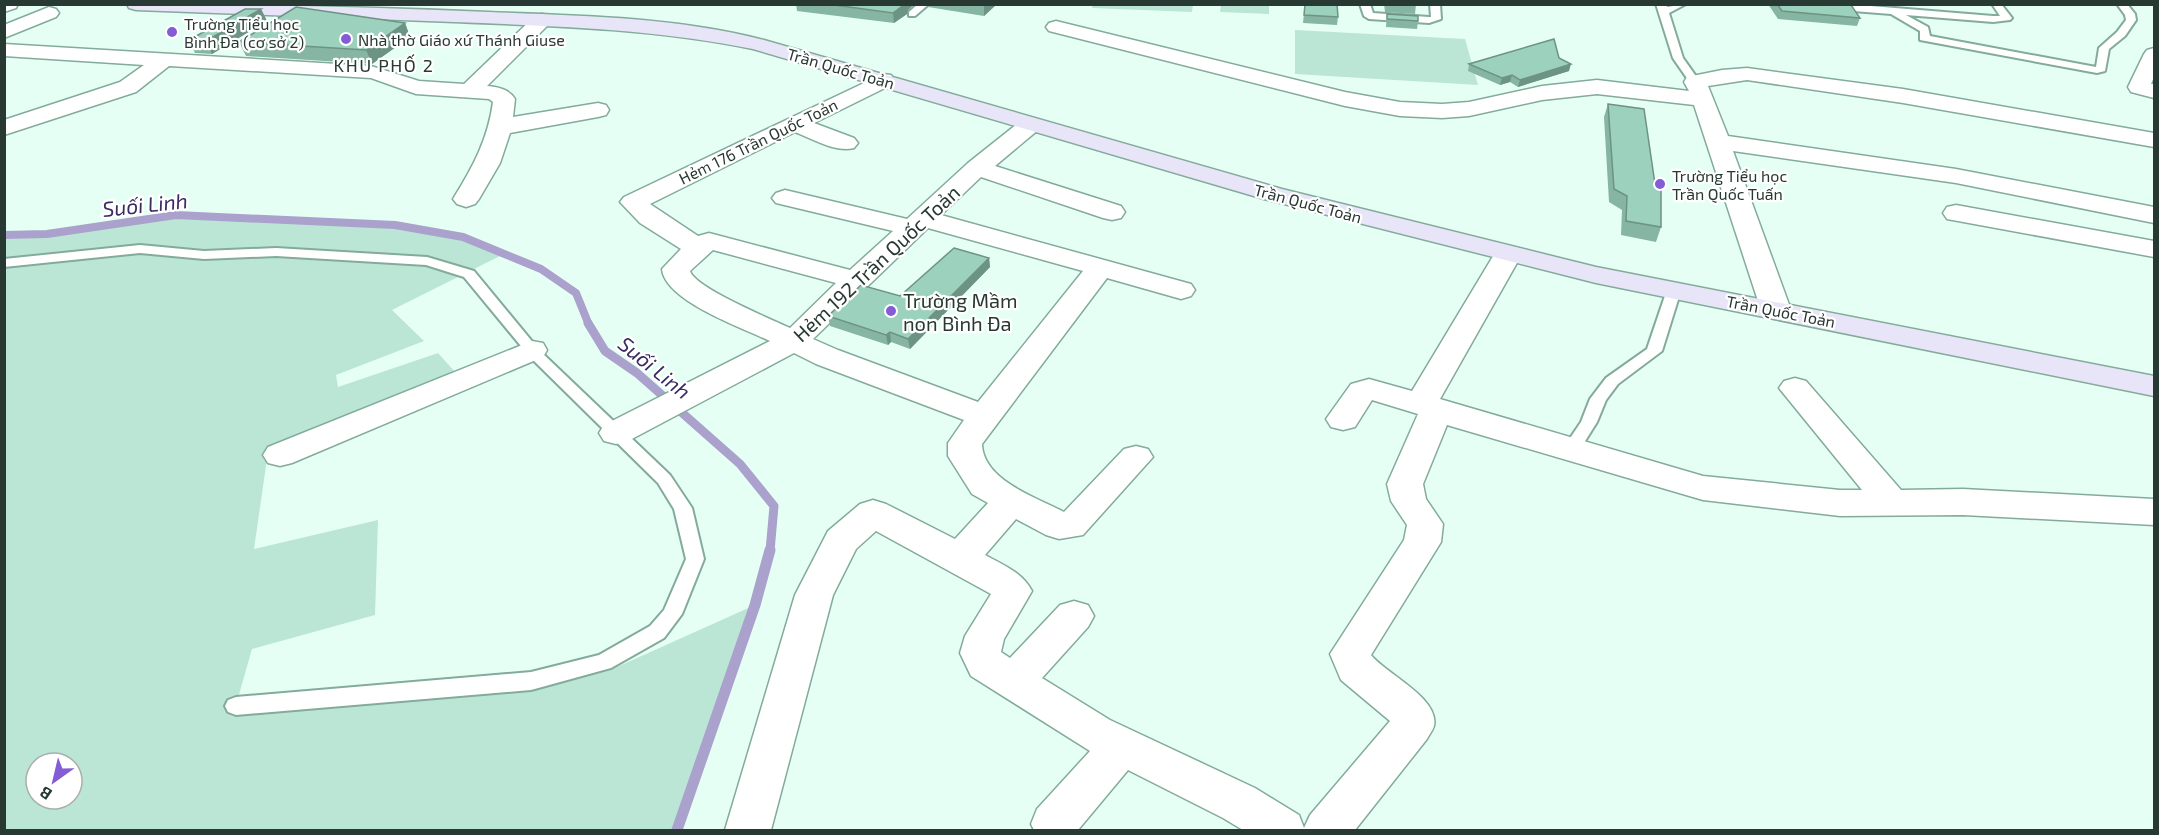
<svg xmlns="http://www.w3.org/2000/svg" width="2159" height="835" font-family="'Exo 2',sans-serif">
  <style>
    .green { fill: #bbe6d5; fill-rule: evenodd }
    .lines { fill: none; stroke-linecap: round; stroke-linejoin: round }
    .stream-far2 { stroke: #aba1cd; stroke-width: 8 }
    .stream-far1 { stroke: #aba1cd; stroke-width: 9 }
    .stream { stroke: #aba1cd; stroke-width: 11 }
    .lane-casing { stroke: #83ab9b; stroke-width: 4 }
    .street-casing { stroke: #83ab9b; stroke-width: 3 }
    .secondary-casing { stroke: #83ab9b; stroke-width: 3 }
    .lane { fill: #fff; fill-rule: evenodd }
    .street { fill: #fff; fill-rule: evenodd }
    .secondary { fill: #e9e5f8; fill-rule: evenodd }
    .wall { fill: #86b5a3 }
    .shaded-wall { fill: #6d9384 }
    .building { fill: #9cd2bd; stroke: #6d9384; stroke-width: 1.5 }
    .poi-dot { fill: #835cd6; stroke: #fff; stroke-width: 2 }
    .labels { text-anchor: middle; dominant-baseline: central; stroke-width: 4.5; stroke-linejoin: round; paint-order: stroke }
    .far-poi-label { font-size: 16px; fill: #283832; stroke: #fff; text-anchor: start }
    .far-street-label { font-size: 16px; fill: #283832; stroke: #fff }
    .far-quarter-label { font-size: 18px; letter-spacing: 1.5px; fill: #283832; stroke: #fff }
    .street-label { font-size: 20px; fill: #283832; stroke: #fff }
    .poi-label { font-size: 20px; fill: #283832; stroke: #fff; text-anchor: start }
    .water-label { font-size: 21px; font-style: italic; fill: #3c2b62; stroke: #fff }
  </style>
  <rect width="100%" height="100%" fill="#e6fff4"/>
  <g class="green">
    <polygon points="1093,4 1193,4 1193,5 1192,12 1092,8"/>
    <polygon points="1221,5 1269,5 1269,14 1220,12"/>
    <polygon points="1295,30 1465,39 1478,85 1295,74"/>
    <path d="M176,215L395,225L463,237L504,254L392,310L424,341L336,375L338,387L438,353L457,374L267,459L254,549L378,520L375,615L252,649L234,712L528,692L608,671L755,605L677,830H5L4,234C62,238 119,219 176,215ZM36,763H72V799H36Z"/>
  </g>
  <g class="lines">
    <polyline class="stream-far2" points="4,235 47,234 176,215 395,225 463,237 541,269 576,293 589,325"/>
    <polyline class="stream-far1" points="588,323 605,351 637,373 740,464 774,506 770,551"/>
    <polyline class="stream" points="677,830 755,605 770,550"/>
    <defs>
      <g id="lane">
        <polygon points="918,4 929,4 915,16 909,16 909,12"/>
        <polygon points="1360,4 1370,4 1373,13 1429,17 1431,17 1430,4 1440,4 1441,19 1429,23 1369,19 1364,16"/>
        <polygon points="1656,4 1666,4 1667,7 1686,4 1669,13 1683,58 1700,82 1699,84 1691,84 1673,58"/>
        <polygon points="1798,4 1846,4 1993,16 2000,16 1992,4 2001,4 2012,18 2010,20 1993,22 1906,15 1928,27 1930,36 2096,67 2099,48 2117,32 2126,20 2125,15 2117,4 2127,4 2135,14 2136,20 2125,36 2109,49 2105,71 2097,73 1920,40 1920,31 1891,14 1802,7"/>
        <polygon points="140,245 204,251 276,248 427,257 474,271 540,351 670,475 692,508 704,559 682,614 664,638 611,668 531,690 236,715 228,712 225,706 228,700 236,697 531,672 599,655 650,626 664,610 686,559 674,509 658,483 530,357 464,277 426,265 276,256 204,259 140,253 4,267 4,259"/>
        <polygon points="1674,286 1681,290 1662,351 1618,384 1606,400 1597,422 1577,454 1565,454 1562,450 1581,422 1590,399 1606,378 1647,349 1667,290"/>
      </g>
      <g id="street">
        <polygon points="4,4 18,4 16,8 4,12"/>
        <polygon points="49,7 56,9 59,13 56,17 4,38 4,25"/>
        <path d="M542,14L549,16L552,20L549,24L487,86C498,87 509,89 515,99L513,117L598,103L606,105L609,110L606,115L598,117L510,133L500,163L479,199L475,204L466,207L457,204L453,199C473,167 488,139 493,102L489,99L416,94L371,78L169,66L136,92L4,135V120L120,82L144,65L4,56V44L371,66L419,81L464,84L535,16Z"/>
        <polygon points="1056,21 1345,92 1400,102 1442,104 1469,102 1542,86 1597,80 1689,91 1684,82 1687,77 1722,70 1747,68 1903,89 2154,133 2154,147 1903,103 1747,80 1708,86 1728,136 1956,169 2154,207 2154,223 1956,183 1733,151 1791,310 1786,316 1776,319 1766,316 1761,310 1694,105 1597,94 1542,100 1469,116 1442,118 1400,116 1345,106 1049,31 1046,27 1049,23"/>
        <polygon points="2154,48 2154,77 2151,84 2154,84 2154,98 2131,92 2128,87 2144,54 2147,50"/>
        <path d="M883,74L891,75L894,80L891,85L814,123L854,138L858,143L854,148C836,153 813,139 795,132L650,204L698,236L709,233L850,270L893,231L776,203L772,198L776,193L785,190L907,219L968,163L1022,120L1030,118L1038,120L1042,125L1038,130L995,166L1121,206L1125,212L1121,218L1112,220L1103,218L981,177L941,215L1191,284L1195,290L1191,296L1181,299L1107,278L982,444C983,480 1035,497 1064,512L1124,449L1136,446L1148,449L1153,457L1083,535L1059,539L1046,535L1016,519L985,555C1003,565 1022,572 1032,591L1004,639L1001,652L1010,658L1060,605L1074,601L1088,605L1094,616L1088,627L1042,678L1110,720L1255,788L1299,815L1304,828L1310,815L1390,721L1341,680L1330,654L1404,540L1407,525L1391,501L1387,484L1418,414L1372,400L1355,427L1343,430L1331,427L1326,419L1351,384L1369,379L1412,391L1498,248L1508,246L1518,248L1522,254L1440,399L1703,476L1840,490H1862L1779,388L1784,381L1795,378L1806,381L1901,490L1963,489L2154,499V525L1963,515L1840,516L1703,500L1447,425L1423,484L1426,499L1443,524L1441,542L1371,655C1386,674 1440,698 1434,726C1433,730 1429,735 1427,739L1355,830H1243L1223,818L1128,770L1078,830H1034L1031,824L1037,809L1090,751L971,676L960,653L965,636L991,594L876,531L856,549L833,595L771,830H725L795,595L828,531L860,504L873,500L886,504L955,539L988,503L972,494L948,456V443L964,420L816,364L794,353L628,441L616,444L604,441L599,433L604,425L770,341C743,328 665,301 662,269L681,249L640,223L620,202L624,197ZM928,228L1083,271L978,402L838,350L813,339ZM713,250L836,283L790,328C771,319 695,288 690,271Z"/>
        <polygon points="1956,205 2154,241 2154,257 1947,219 1943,213 1947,207"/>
        <polygon points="532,341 543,343 547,350 543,357 292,463 280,466 268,463 263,455 268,447"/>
      </g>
      <path id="secondary" d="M127,4C248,4 368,7 489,12C581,16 675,17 764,40L1282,189L1596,267L2154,376V396L1596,283L1264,199L753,49C655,29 555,26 454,22C348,18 242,14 136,10L129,8Z"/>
    </defs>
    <use href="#lane" class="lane-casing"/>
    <use href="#street" class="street-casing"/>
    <use href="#secondary" class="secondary-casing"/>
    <use href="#lane" class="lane"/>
    <use href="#street" class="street"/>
    <use href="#secondary" class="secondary"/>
  </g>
  <g class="wall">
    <polygon points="796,4 914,4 908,10 907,14 894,23 797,11"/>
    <polygon points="928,4 997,4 984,16 928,7"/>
    <polygon points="1305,4 1338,17 1337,25 1303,23"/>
    <polygon points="1384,4 1416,4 1415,14 1385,12"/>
    <polygon points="1768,4 1851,5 1860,18 1857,26 1778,19"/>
    <polygon points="261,9 267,21 212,54 195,53 189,40"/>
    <polygon points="1387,14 1418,21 1417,29 1386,27"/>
    <polygon points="405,23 410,37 372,64 246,56 239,42"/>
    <polygon points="1559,58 1569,71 1518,87 1510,82 1500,85 1468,71 1469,64"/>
    <polygon points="1608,104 1661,227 1656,242 1621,235 1622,210 1609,202 1604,117"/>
    <polygon points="989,258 990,267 910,349 891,342 888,345 830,326 828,316 900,296"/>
  </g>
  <g class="shaded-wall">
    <polygon points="905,4 914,4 908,10 907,14 894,23 893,13"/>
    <polygon points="984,4 997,4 984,16"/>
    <polygon points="261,9 267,21 212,54 206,41"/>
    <polygon points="405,23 410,37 372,64 366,50"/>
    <polygon points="1571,64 1569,71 1518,87 1520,80"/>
    <polygon points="1512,75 1510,82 1500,85 1502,78"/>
    <polygon points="989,258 990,267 910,349 908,339"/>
    <polygon points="890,332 891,342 888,345 886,335"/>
  </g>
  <g class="building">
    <polygon points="827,4 905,4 893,13"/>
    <polygon points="1305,4 1337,4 1338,17 1304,15"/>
    <polygon points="1777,4 1851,5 1860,18 1782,11"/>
    <polygon points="296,7 405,23 366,50 239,42"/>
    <polygon points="245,9 261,9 206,41 189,40"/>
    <polygon points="1387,14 1418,16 1418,21 1387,19"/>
    <polygon points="1554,39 1559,58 1571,64 1520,80 1512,75 1502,78 1469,64"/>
    <polygon points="1608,104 1644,109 1655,184 1661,185 1661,227 1626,221 1627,196 1614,189"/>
    <polygon points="954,248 989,258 908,339 890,332 886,335 828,316 861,285 900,296"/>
  </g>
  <g class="poi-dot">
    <circle cx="172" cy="32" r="6"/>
    <circle cx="346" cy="39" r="6"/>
    <circle cx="1660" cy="184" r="6"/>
    <circle cx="891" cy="311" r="6"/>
  </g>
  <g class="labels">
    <g class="far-poi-label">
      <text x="184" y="23">Trường Tiểu học<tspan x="184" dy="18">Bình Đa (cơ sở 2)</tspan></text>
      <text x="358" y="39">Nhà thờ Giáo xứ Thánh Giuse</text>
      <text x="1672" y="175">Trường Tiểu học<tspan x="1672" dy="18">Trần Quốc Tuấn</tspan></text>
    </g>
    <g class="far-street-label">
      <text transform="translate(841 68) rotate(16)">Trần Quốc Toản</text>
      <text transform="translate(758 141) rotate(-26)">Hẻm 176 Trần Quốc Toản</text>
      <text transform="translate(1308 203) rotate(15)">Trần Quốc Toản</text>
      <text transform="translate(1781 311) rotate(11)">Trần Quốc Toản</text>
    </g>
    <g class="far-quarter-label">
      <text x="384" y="65">KHU PHỐ 2</text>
    </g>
    <g class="street-label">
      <text transform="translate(876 263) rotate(-43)">Hẻm 192 Trần Quốc Toản</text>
    </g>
    <g class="poi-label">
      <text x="903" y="300">Trường Mầm<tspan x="903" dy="23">non Bình Đa</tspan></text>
    </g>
    <g class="water-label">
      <text transform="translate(145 204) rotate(-6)">Suối Linh</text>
      <text transform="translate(655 367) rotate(39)">Suối Linh</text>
    </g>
  </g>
  <rect width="2159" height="835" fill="none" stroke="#283832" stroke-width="12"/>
  <g transform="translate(54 781) rotate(214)"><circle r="28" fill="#ffffff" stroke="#a9afad" stroke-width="1.5"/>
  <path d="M0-4.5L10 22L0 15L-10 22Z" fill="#835cd6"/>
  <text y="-9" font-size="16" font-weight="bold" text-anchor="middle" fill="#283832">B</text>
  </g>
</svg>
